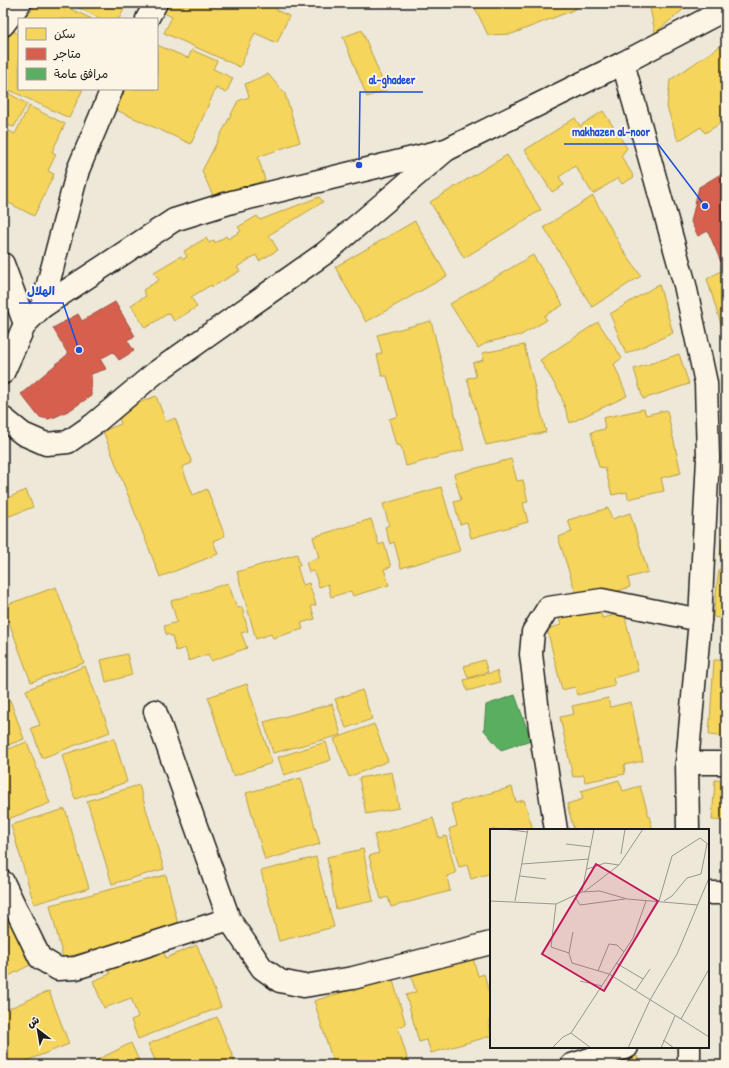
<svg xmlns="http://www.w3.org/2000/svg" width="729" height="1068" font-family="'Patrick Hand','Playpen Sans Arabic',sans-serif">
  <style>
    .homes { fill: #f6d55c; stroke: #b59e49 }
    .shops { fill: #d6604d; stroke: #9e4c3e }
    .public { fill: #5aae61; stroke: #47824c }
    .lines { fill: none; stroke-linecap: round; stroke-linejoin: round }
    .street-casing { stroke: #1c1c1c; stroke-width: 25 }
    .secondary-casing { stroke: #1c1c1c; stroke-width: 25 }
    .street { stroke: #fcf5e5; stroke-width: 22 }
    .secondary { stroke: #fcf5e5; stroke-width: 22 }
    .inset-road { fill: none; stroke: #9a968d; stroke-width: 1 }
    .view { fill: #c2185b; fill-opacity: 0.15; stroke: #c2185b; stroke-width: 2 }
    .inset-edge { fill: none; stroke: #1c1c1c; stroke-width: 2 }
    .leader { fill: none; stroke: #1d4ed8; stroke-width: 1.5 }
    .callout-dot { fill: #1d4ed8; stroke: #fcf5e5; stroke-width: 1.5 }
    .callout-label { font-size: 12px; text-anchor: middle; font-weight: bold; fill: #1d4ed8; stroke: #fcf5e5; stroke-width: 4; stroke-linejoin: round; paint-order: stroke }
  </style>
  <rect width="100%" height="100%" fill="#eee8d9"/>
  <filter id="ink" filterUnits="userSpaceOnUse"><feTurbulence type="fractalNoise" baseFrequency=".025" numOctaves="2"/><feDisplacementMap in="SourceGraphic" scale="8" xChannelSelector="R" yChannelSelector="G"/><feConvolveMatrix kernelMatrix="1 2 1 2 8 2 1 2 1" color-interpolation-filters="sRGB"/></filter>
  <g filter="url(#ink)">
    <g class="homes">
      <polygon points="35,3 58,3 92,19 20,19 24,10 30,13"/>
      <polygon points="69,3 127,3 119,19 101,19"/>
      <polygon points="168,3 279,3 276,10 289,16 277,43 255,33 240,67 164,33 172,17 164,13"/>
      <polygon points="483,3 585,3 571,11 512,34 488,35 475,8"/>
      <polygon points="649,3 691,3 655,33"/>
      <polygon points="9,29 19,34 19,89 83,89 69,118 3,87 3,41"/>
      <polygon points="362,30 386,90 367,97 343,37"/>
      <polygon points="726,42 726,120 705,133 701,127 678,141 667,107 670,80"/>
      <polygon points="157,45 188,58 192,50 217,61 213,69 233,78 226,93 216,88 191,144 114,109 124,89 157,89"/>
      <polygon points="268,74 285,94 300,142 258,157 265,180 214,198 202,171 238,101 249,97 245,84"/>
      <polygon points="3,90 27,104 14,127 3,124"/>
      <polygon points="29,106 65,124 52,152 56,154 48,171 54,174 34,216 3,200 3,128 15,134"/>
      <polygon points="603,111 627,148 621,156 634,177 622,184 618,178 593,194 575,166 559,177 564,185 552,192 525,150 575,118 580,126"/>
      <polygon points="507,155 541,210 464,258 430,202"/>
      <polygon points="593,196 623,250 641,276 592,307 544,227"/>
      <polygon points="319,197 323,202 269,235 278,250 259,261 256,255 237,267 240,271 212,287 211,285 191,297 197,307 174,321 169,313 145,328 131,305 146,296 143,290 159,280 154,272 181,256 183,259 187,257 184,251 206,238 209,243 214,240 215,243 226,236 228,239 241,231 238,227 257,216 260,220"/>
      <polygon points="415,221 447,276 366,322 335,267"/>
      <polygon points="533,255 563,305 544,316 547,320 521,335 488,342 478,348 450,304"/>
      <polygon points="726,268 726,340 707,279"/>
      <polygon points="659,284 673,333 626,354 610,314"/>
      <polygon points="431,321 464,450 406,466 401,446 396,445 389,419 398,416 387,376 382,376 377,355 382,353 377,335"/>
      <polygon points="598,322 622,358 614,364 627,396 570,423 560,393 540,360"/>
      <polygon points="524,345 546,432 486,445 467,378 476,377 473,363 483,360 482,353"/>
      <polygon points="679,354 689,384 643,399 634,369"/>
      <polygon points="156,396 166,422 175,418 192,463 182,467 193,495 207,489 225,536 213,541 218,554 160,577 103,431 121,424 117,411"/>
      <polygon points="644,409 646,415 667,410 681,473 661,478 664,491 628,499 627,492 612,495 605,468 599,467 591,432 605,429 603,418"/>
      <polygon points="511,459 517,481 523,480 528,502 523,503 528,522 471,538 467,522 460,524 454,502 461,500 454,474"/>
      <polygon points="441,487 460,551 401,568 394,542 390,544 385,527 389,525 383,504"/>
      <polygon points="26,490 33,507 7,517 3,506 3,500"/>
      <polygon points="608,508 612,519 630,513 648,572 628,578 630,587 590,600 587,591 576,594 558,537 572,532 568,520"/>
      <polygon points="726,516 726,558 720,557"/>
      <polygon points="371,519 379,545 384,543 391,567 384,569 389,585 353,596 351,591 331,597 328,584 319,587 314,571 309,572 306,562 319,558 313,537"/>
      <polygon points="297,554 300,566 297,566 303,585 309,583 316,605 311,606 315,619 301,623 303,629 273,638 271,634 256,639 237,572"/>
      <polygon points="719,569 726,570 726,619 713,617"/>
      <polygon points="228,583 237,608 242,607 248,631 241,633 247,648 211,661 208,654 189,661 185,648 176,651 172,636 166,634 164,626 177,622 171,601"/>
      <polygon points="56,587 84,663 31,682 3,606"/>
      <polygon points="600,608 602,618 624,613 638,671 613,678 615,686 577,695 575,687 562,690 547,629 561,625 559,618"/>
      <polygon points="127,654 132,675 106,682 101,660"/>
      <polygon points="484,660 488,672 468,678 464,666"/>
      <polygon points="714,660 726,660 726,737 709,735"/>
      <polygon points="85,666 110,732 42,758 31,728 40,725 26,690"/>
      <polygon points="497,671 500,682 467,691 464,680"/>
      <polygon points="247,684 272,763 233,776 208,697"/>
      <polygon points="362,690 372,719 346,728 335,699"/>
      <polygon points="608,698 610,707 631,702 643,761 624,765 625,774 585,782 584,775 573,777 560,717 574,714 572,706"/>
      <polygon points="10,700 24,739 3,747 3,703"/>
      <polygon points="332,704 341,735 273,753 264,722"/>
      <polygon points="374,724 388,761 349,777 334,739"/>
      <polygon points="114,738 127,782 75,799 62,755"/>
      <polygon points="27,742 50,803 3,821 3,751"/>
      <polygon points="326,742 331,760 284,775 278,757"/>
      <polygon points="392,772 399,808 366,814 359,778"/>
      <polygon points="301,778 320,844 265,860 246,793"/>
      <polygon points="619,780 623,791 640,786 653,830 574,830 567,804 583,799 581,791"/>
      <polygon points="715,780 726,781 726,821 712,820"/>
      <polygon points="139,785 164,869 112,884 87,801"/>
      <polygon points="512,787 516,802 524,800 533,830 491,830 491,873 471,879 467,865 459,867 449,829 457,826 451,804"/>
      <polygon points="65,809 89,888 34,904 11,825"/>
      <polygon points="433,818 439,838 446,836 456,873 447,876 450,891 391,907 388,897 381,899 369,856 379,853 374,835"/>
      <polygon points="363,849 373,901 336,909 327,857"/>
      <polygon points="316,857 334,927 279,941 261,871"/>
      <polygon points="166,875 179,928 63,958 50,905"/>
      <polygon points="3,884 30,945 22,949 30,965 3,979"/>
      <polygon points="197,945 221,1007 138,1039 131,1020 138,1017 131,998 104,1008 93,981 110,974 108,969 162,947 166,958"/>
      <polygon points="473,958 478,976 484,974 491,999 491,1020 489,1021 491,1036 431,1053 427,1040 419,1042 406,995 416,992 411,976"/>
      <polygon points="392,977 406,1025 398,1027 409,1065 334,1065 314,1001"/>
      <polygon points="49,991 69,1044 16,1065 3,1065 3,1011"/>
      <polygon points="217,1017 236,1065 164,1065 163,1063 157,1065 148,1044"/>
      <polygon points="131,1043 141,1065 96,1065 95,1061"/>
      <polygon points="637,1056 639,1065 602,1065"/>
    </g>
    <g class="shops">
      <polygon points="726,171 726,260 721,262 708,231 698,236 691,222 699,187"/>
      <polygon points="115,302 135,336 127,340 134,351 119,360 113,352 100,359 106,369 91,374 91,396 70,410 55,417 48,419 39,417 21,394 68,354 53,328 78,314 82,321"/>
    </g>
    <polygon class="public" points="515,695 531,740 501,750 484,730 486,705"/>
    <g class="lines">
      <defs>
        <g id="street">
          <polyline points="147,19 156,3"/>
          <polyline points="3,25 20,3"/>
          <polyline points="623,63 685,285 706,383 708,458 700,620 687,763 688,830"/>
          <polyline points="3,264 25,324"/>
          <polyline points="42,307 78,170 112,89"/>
          <polyline points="3,418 23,434 46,444 68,442 94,424 155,373 325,253 446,150"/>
          <polyline points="155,711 229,919 262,968 280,981 304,986 353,978 491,943"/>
          <polyline points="687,763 726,763"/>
          <polyline points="556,830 540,728 531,654 533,632 548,608 602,600 700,620"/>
          <polyline points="3,882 40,958 58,969 76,968 229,919"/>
          <polyline points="708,893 726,893"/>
          <polyline points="689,1047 689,1065"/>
          <polyline points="572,1065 627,1047"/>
        </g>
        <polyline id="secondary" points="3,373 25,324 42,307 174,220 232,202 446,150 623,63 726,9"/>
      </defs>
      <use href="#street" class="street-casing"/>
      <use href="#secondary" class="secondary-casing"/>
      <use href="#street" class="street"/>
      <use href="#secondary" class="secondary"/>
    </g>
  </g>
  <g transform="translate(490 829)">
    <rect width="219" height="219" fill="#eee8d9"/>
    <path class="inset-road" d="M14,0L37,3M76,15L101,18M131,25L135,0M32,35L99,30M97,40L115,34L129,36M30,47L56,50M92,63L104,0M94,63L129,36L153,0M85,68L90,76L135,70M0,72L66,75L92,63L110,62L137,70L208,76M25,72L38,0M169,72L182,27L210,9L219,16M174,72L182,67L197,49L211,45L217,15M66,75L61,118L79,124M83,103L79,124L82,134L119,145L191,190L219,140M126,134L153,150M108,142L119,115L127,116L134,123M90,152L112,157M145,162L160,140M191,190L219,208M81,204L101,219M173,211L184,219M62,219L73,208L81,204L143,109L156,72M138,219L160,171L187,125L219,49M171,219L185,187"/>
    <path class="view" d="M106,35L168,72L114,162L52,125Z"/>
    <rect width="219" height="219" class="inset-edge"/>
  </g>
  <path class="leader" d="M359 165L360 92H423M705 206L658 144H564M79 350L63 303H19"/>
  <g class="callout-dot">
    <circle cx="359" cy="165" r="4"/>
    <circle cx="705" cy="206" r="4"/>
    <circle cx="79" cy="350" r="4"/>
  </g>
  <g class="callout-label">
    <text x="392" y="84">al-ghadeer</text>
    <text x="611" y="136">makhazen al-noor</text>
    <text x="41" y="295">الهلال</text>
  </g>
  <rect width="729" height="1068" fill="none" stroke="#fcf5e5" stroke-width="16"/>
  <rect x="8" y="8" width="713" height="1052" fill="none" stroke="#1c1c1c" stroke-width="1.5" filter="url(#ink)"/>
  <rect x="18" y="18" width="140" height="72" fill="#fcf5e5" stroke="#a29e95"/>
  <rect x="26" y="28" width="20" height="12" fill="#f6d55c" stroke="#a29e95"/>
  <text x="54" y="38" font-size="12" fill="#1c1c1c">سكن</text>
  <rect x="26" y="48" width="20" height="12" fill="#d6604d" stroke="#a29e95"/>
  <text x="54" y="58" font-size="12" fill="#1c1c1c">متاجر</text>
  <rect x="26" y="68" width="20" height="12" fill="#5aae61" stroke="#a29e95"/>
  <text x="54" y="78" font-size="12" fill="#1c1c1c">مرافق عامة</text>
  <g transform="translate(38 1030) rotate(329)" stroke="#fcf5e5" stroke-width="3" paint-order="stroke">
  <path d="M0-3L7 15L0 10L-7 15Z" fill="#1c1c1c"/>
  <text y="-6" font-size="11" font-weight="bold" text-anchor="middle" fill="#1c1c1c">ش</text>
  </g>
</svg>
